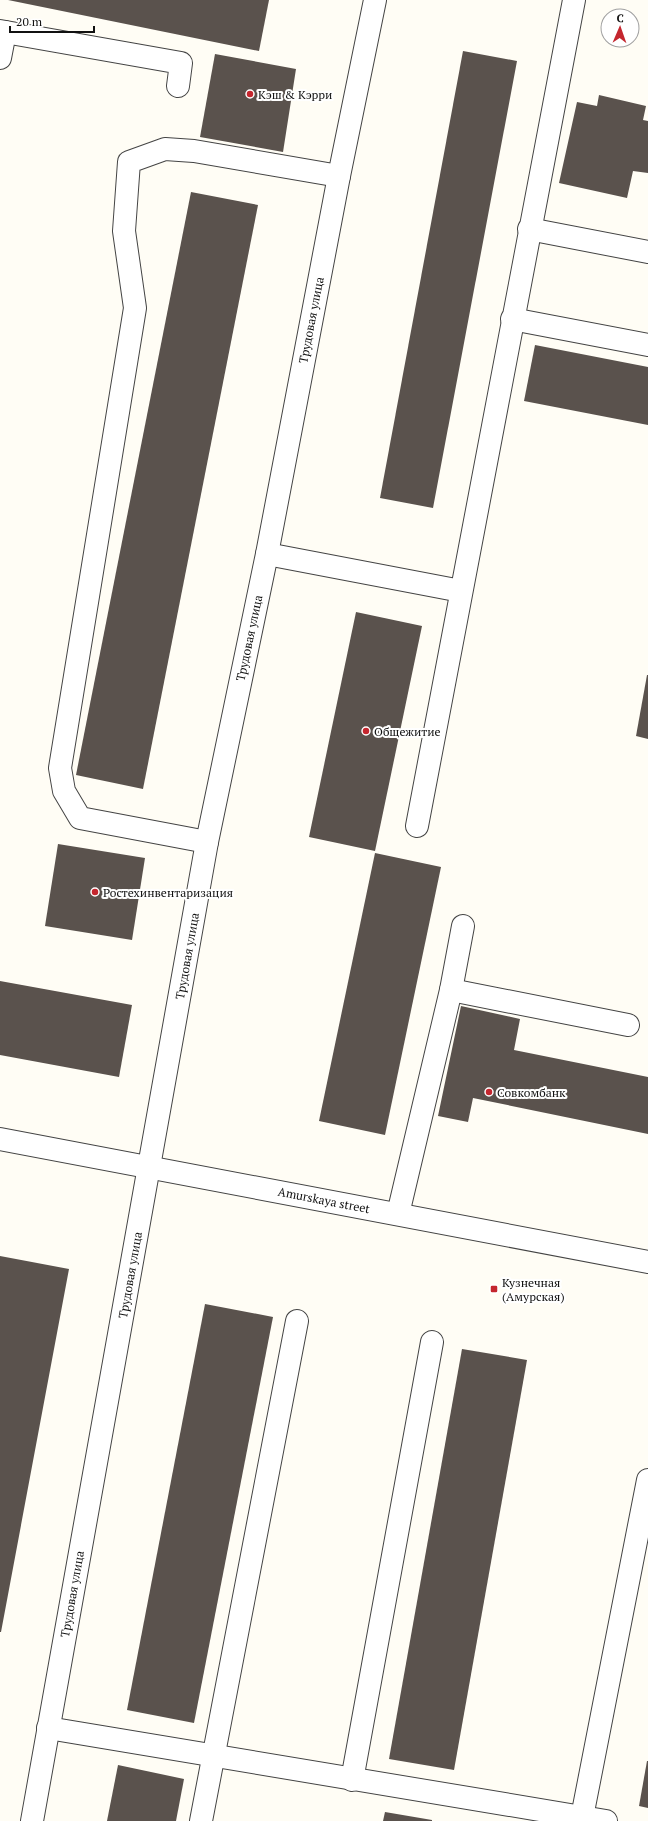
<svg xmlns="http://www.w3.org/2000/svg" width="648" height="1821" font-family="'PT Serif',serif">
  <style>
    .building { fill: #5a524d }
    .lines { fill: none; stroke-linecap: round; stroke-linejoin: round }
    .minor-casing { stroke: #444; stroke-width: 24 }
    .minor { stroke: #fff; stroke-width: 22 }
    .poi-dot { fill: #c4262e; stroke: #fff; stroke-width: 1.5 }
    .labels { text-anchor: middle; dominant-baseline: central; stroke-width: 4; stroke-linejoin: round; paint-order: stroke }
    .poi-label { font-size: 12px; fill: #111; stroke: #fff; text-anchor: start }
    .street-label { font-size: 12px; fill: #111; stroke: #fff }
  </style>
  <rect width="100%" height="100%" fill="#fffdf5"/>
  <g class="building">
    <polygon points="8,0 269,0 259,51"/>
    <polygon points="463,51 517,61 433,508 380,498"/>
    <polygon points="215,54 296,69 283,152 200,137"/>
    <polygon points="599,95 646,106 643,120 648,121 648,173 633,171 627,198 559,183 577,102 597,106"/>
    <polygon points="191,192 258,205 143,789 76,775"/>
    <polygon points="535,345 648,367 648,425 524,401"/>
    <polygon points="356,612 422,626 375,851 309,837"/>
    <polygon points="647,675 648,675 648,739 636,736"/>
    <polygon points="58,844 145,858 132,940 45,926"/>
    <polygon points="375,853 441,867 385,1135 319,1121"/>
    <polygon points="0,981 132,1005 119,1077 0,1055"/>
    <polygon points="461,1006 520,1019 514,1050 648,1077 648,1134 473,1098 468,1122 438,1116"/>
    <polygon points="0,1256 69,1269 1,1632 0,1632"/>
    <polygon points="205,1304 273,1317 194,1723 127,1710"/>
    <polygon points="462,1349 527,1360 454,1770 389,1759"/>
    <polygon points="647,1761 648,1761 648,1808 639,1806"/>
    <polygon points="118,1765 184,1779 176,1821 107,1821"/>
    <polygon points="385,1812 432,1820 432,1821 383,1821"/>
  </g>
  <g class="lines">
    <defs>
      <g id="minor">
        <polyline points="0,31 181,63 178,86"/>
        <polyline points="0,58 5,32"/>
        <polyline points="529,229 648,252"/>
        <polyline points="512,319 648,345"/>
        <polyline points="267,554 461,591"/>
        <polyline points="417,826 574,0"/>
        <polyline points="207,842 80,818 64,791 60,768 135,308 124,231 129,162 165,149 194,151 339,176"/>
        <polyline points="451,990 628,1025"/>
        <polyline points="0,1139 648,1262"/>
        <polyline points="398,1214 451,990 463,926"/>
        <polyline points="48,1728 606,1821"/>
        <polyline points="352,1780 432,1342"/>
        <polyline points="582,1817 648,1480"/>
        <polyline points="32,1821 207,842 267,554 339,176 375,0"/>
        <polyline points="201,1821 297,1321"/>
      </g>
    </defs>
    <use href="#minor" class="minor-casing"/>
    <use href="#minor" class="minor"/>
  </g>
  <g class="poi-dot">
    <circle cx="250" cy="94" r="4"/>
    <circle cx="366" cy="731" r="4"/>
    <circle cx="95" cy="892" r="4"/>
    <circle cx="489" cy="1092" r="4"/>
    <rect x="490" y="1285" width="8" height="8" rx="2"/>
  </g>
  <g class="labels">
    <g class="poi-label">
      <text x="258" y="94">Кэш &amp; Кэрри</text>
      <text x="374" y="731">Общежитие</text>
      <text x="103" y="892">Ростехинвентаризация</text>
      <text x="497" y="1092">Совкомбанк</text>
      <text x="502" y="1282">Кузнечная<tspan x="502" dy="14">(Амурская)</tspan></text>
    </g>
    <g class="street-label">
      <text transform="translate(311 320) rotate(-79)">Трудовая улица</text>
      <text transform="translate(249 638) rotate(-78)">Трудовая улица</text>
      <text transform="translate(187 956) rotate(-80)">Трудовая улица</text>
      <text transform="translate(324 1200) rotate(11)">Amurskaya street</text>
      <text transform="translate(130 1275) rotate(-80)">Трудовая улица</text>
      <text transform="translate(72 1594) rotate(-80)">Трудовая улица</text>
    </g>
  </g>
  <g transform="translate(620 28) rotate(2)"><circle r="19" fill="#ffffff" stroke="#a0a0a0"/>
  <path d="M0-3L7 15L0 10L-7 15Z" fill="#c4262e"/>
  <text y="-6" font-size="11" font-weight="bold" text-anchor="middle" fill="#111111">С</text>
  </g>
  <path d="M10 26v6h84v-6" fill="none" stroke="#111111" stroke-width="2"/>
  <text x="16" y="26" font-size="12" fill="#111111" stroke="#ffffff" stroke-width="3" paint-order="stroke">20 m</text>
</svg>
